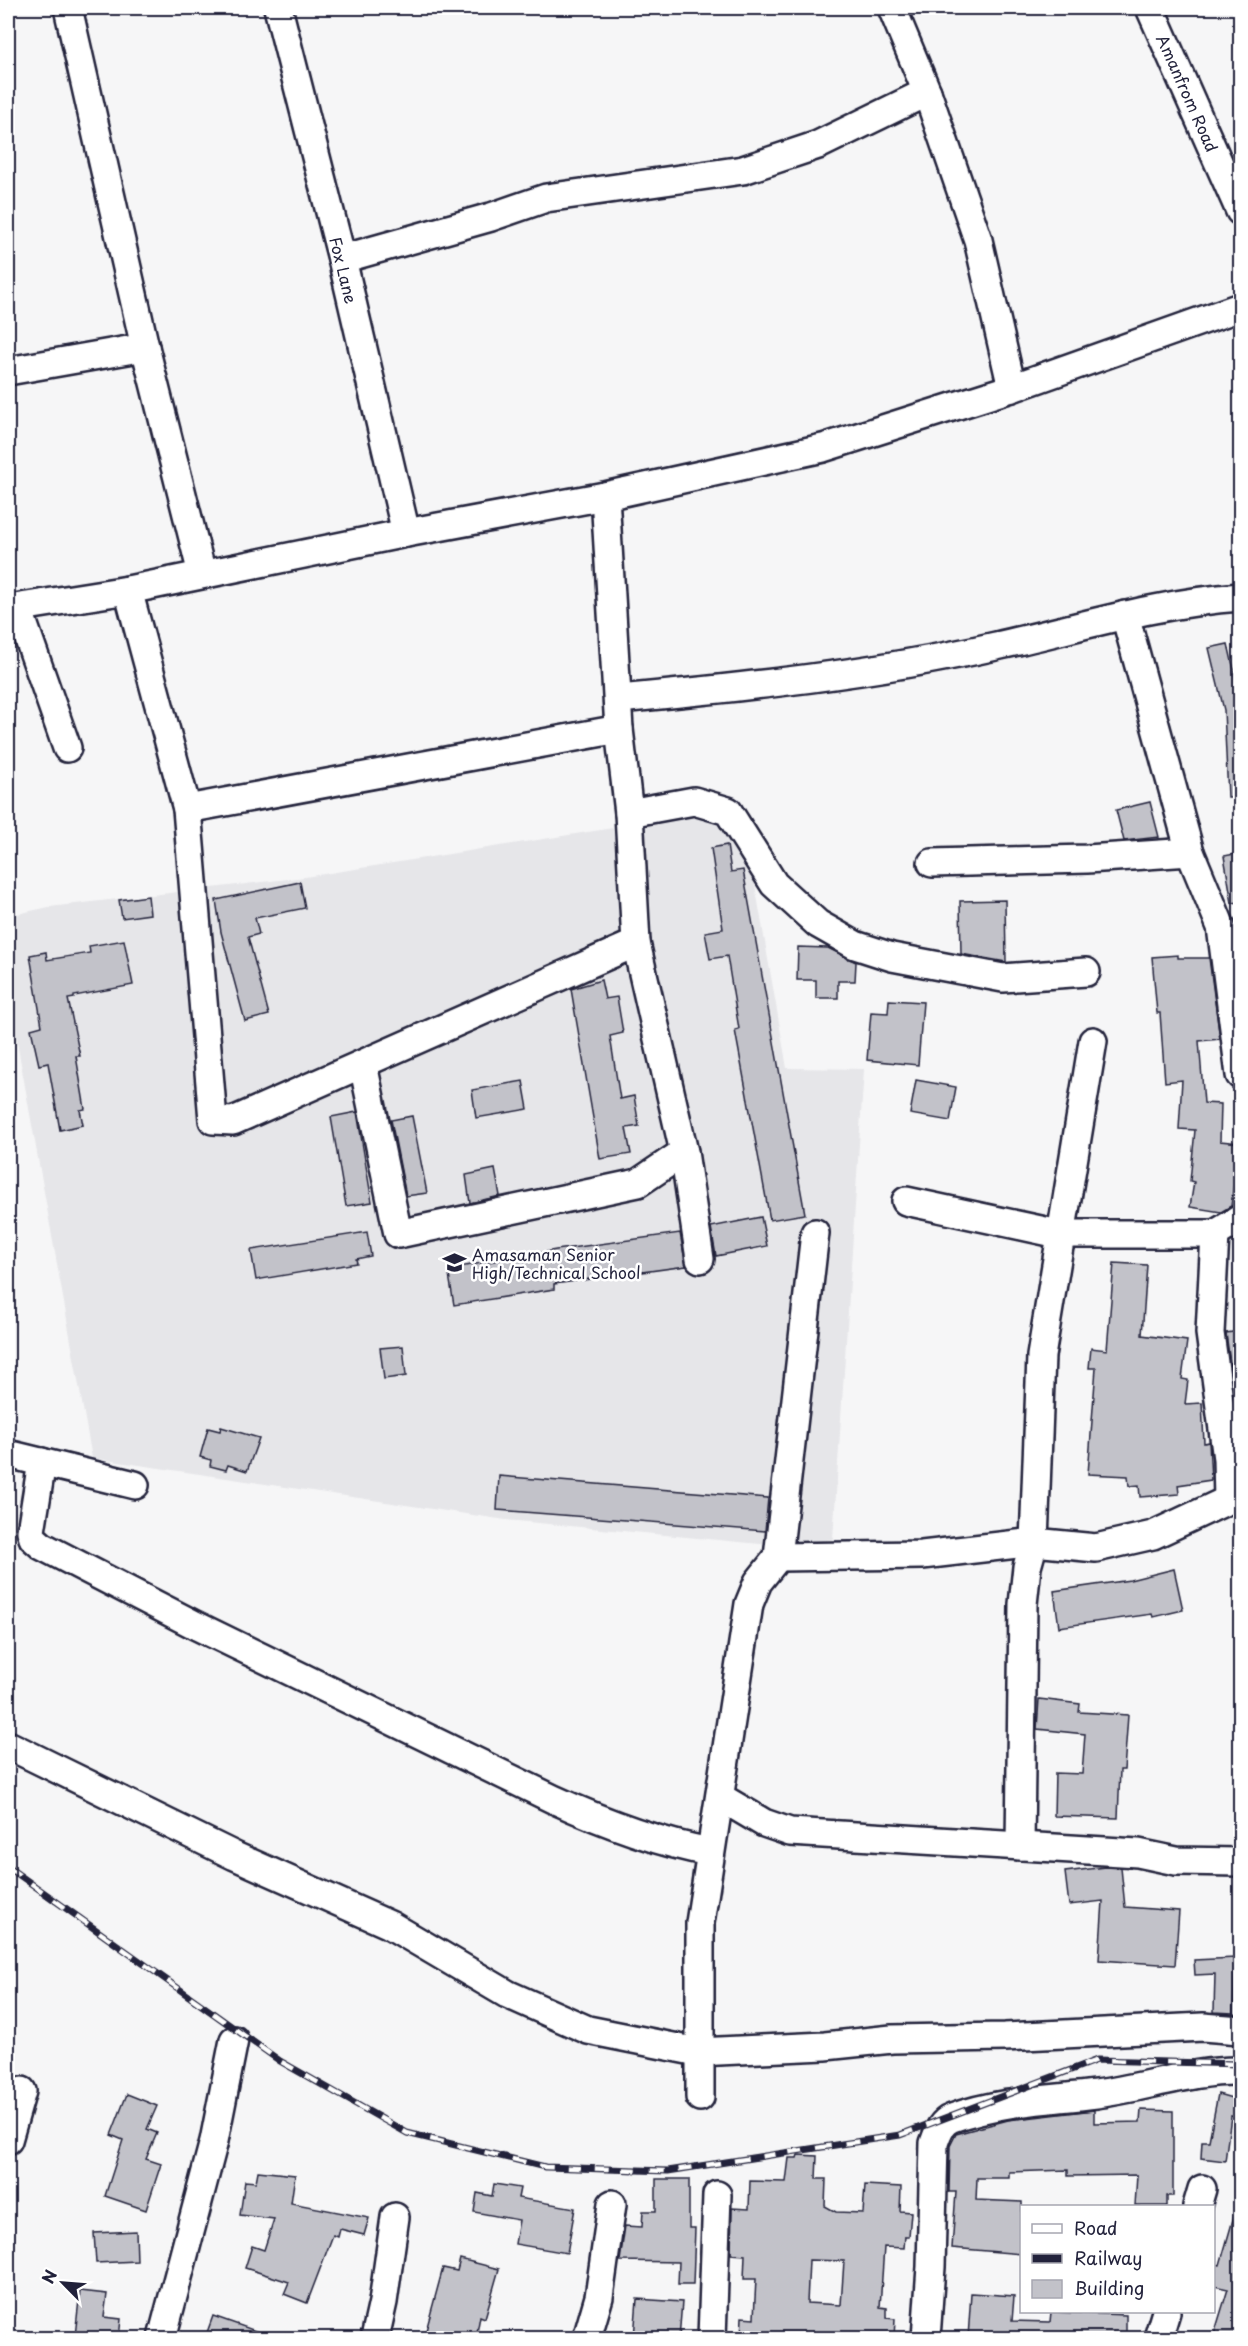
<svg xmlns="http://www.w3.org/2000/svg" width="1248" height="2346" font-family="'Playpen Sans',sans-serif">
  <style>
    .built { fill: #e6e6e9 }
    .building { fill: #c2c2c9; stroke: #22223b; stroke-width: 1.5; fill-rule: evenodd }
    .lines { fill: none; stroke-linecap: round; stroke-linejoin: round }
    .minor-casing { stroke: #22223b; stroke-width: 32 }
    .minor { stroke: #fff; stroke-width: 27 }
    .rail-casing { stroke: #22223b; stroke-width: 7 }
    .rail { stroke: #fff; stroke-width: 4.5; stroke-dasharray: 14; stroke-linecap: butt }
    .labels { text-anchor: middle; dominant-baseline: central; stroke-width: 5; stroke-linejoin: round; paint-order: stroke }
    .street-label { font-size: 16px; fill: #22223b; stroke: #fff }
    .poi-label { font-size: 16px; fill: #22223b; stroke: #fff; text-anchor: start }
  </style>
  <rect width="100%" height="100%" fill="#f6f6f7"/>
  <filter id="ink" filterUnits="userSpaceOnUse"><feTurbulence type="fractalNoise" baseFrequency=".0167" numOctaves="2"/><feDisplacementMap in="SourceGraphic" scale="12" xChannelSelector="R" yChannelSelector="G"/><feConvolveMatrix kernelMatrix="1 2 1 2 8 2 1 2 1" color-interpolation-filters="sRGB"/></filter>
  <g filter="url(#ink)">
    <polygon class="built" points="708,813 724,822 753,873 787,1068 864,1069 833,1539 792,1547 506,1520 92,1458 8,992 8,916 49,907 305,877"/>
    <g class="building">
      <polygon points="1228,644 1240,696 1240,797 1228,797 1224,710 1209,648"/>
      <polygon points="1150,802 1159,837 1124,841 1116,810"/>
      <polygon points="727,845 731,872 743,870 805,1214 770,1220 735,1030 739,1029 727,956 710,959 705,932 723,929 711,848"/>
      <polygon points="1240,853 1240,902 1232,903 1224,856"/>
      <polygon points="300,882 305,908 255,918 259,934 248,937 269,1015 245,1021 221,932 216,900"/>
      <polygon points="148,896 150,914 122,918 119,900"/>
      <polygon points="1005,900 1006,962 961,954 960,901"/>
      <polygon points="124,940 133,985 74,996 74,998 68,999 80,1056 76,1056 85,1109 80,1110 83,1125 60,1130 48,1063 39,1065 31,1029 42,1026 30,955 46,952 47,960 90,953 89,946"/>
      <polygon points="798,947 828,948 856,962 855,981 838,981 838,998 816,998 816,980 797,980"/>
      <polygon points="1178,955 1178,958 1209,958 1220,1039 1199,1041 1204,1103 1221,1104 1220,1141 1240,1143 1240,1167 1236,1168 1231,1206 1221,1212 1190,1207 1194,1182 1190,1181 1195,1130 1179,1129 1182,1080 1165,1082 1160,1013 1157,1013 1152,957"/>
      <polygon points="601,980 605,999 617,997 623,1033 610,1036 620,1099 634,1096 639,1126 626,1128 631,1154 600,1159 571,989"/>
      <polygon points="889,1000 923,1002 918,1065 867,1060 871,1012 888,1013"/>
      <polygon points="916,1080 956,1087 950,1121 910,1114"/>
      <polygon points="523,1081 528,1109 476,1118 472,1090"/>
      <polygon points="357,1112 372,1202 346,1206 331,1117"/>
      <polygon points="412,1116 427,1193 406,1196 391,1120"/>
      <polygon points="495,1169 500,1196 470,1203 466,1175"/>
      <polygon points="761,1217 767,1246 716,1256 711,1227"/>
      <polygon points="367,1232 371,1256 356,1259 357,1263 256,1280 251,1250"/>
      <polygon points="680,1233 686,1266 554,1284 554,1289 454,1305 448,1269 556,1250"/>
      <polygon points="1114,1263 1147,1265 1142,1335 1187,1341 1182,1379 1188,1380 1185,1404 1202,1403 1204,1443 1209,1442 1211,1480 1178,1485 1179,1494 1140,1497 1139,1485 1129,1486 1128,1476 1088,1474 1096,1368 1089,1368 1091,1348 1107,1350"/>
      <polygon points="1240,1331 1240,1391 1234,1392 1226,1333"/>
      <polygon points="403,1346 406,1376 384,1379 380,1348"/>
      <polygon points="221,1427 259,1438 247,1471 228,1465 226,1470 210,1466 211,1460 200,1457 208,1428 220,1431"/>
      <polygon points="499,1476 768,1498 765,1531 497,1510"/>
      <polygon points="1174,1569 1183,1610 1153,1617 1152,1614 1059,1627 1054,1591 1130,1580"/>
      <polygon points="1039,1699 1080,1704 1079,1712 1128,1715 1124,1770 1120,1770 1118,1818 1054,1816 1055,1773 1082,1774 1085,1734 1037,1729"/>
      <polygon points="1106,1867 1121,1868 1125,1907 1179,1911 1175,1965 1099,1960 1103,1901 1069,1905 1065,1872"/>
      <polygon points="1235,1958 1233,2013 1214,2012 1215,1974 1195,1975 1194,1960"/>
      <polygon points="127,2094 157,2106 147,2129 157,2133 146,2159 161,2164 146,2210 105,2196 123,2140 111,2135"/>
      <polygon points="1218,2094 1239,2100 1235,2117 1231,2116 1225,2161 1201,2158 1202,2141 1209,2141"/>
      <polygon points="1094,2110 1094,2123 1140,2122 1141,2110 1173,2111 1173,2196 1167,2196 1167,2206 1135,2206 1137,2175 1068,2176 1068,2170 1009,2172 1009,2178 977,2178 976,2200 1022,2202 1022,2254 952,2248 956,2192 949,2192 950,2146 956,2134 1008,2120"/>
      <path d="M798,2155L817,2156L816,2179H826L825,2206L836,2212L863,2213L865,2185L901,2187L900,2211L911,2212L909,2236H905L904,2248L884,2247L880,2307L887,2308V2318L895,2319L894,2338H741L742,2317L754,2318L756,2279H744L745,2255L731,2254L732,2208L749,2209L750,2181L786,2182L789,2158H797ZM809,2260L844,2261L841,2305L807,2303Z"/>
      <polygon points="258,2171 295,2175 291,2203 369,2218 364,2235 340,2229 338,2237 333,2235 307,2303 284,2294 289,2282 245,2268 252,2246 264,2250 274,2219 240,2215 245,2181 256,2182"/>
      <polygon points="656,2179 689,2179 689,2228 695,2228 693,2284 678,2284 679,2262 620,2261 625,2226 642,2227 643,2211 656,2211"/>
      <polygon points="494,2184 520,2188 518,2198 575,2208 567,2253 515,2244 519,2220 474,2212 477,2193 492,2196"/>
      <polygon points="1236,2209 1240,2210 1240,2338 1213,2338 1228,2289 1214,2286 1214,2264 1220,2265"/>
      <polygon points="136,2231 137,2261 96,2263 94,2233"/>
      <polygon points="460,2259 499,2269 485,2318 480,2316 476,2338 424,2338 443,2268 457,2271"/>
      <polygon points="80,2291 107,2294 104,2317 121,2319 119,2338 75,2336"/>
      <polygon points="971,2293 1014,2296 1012,2321 1050,2322 1051,2312 1126,2315 1126,2338 968,2338"/>
      <polygon points="637,2299 682,2302 679,2338 634,2338"/>
      <polygon points="213,2316 270,2336 269,2338 205,2338"/>
    </g>
    <g class="lines">
      <defs>
        <g id="minor">
          <polyline points="68,8 145,347 202,574"/>
          <polyline points="278,8 342,259 406,533"/>
          <polyline points="892,8 927,92 978,240 1012,388"/>
          <polyline points="1150,8 1240,211"/>
          <polyline points="342,259 491,217 546,198 743,170 818,145 927,92"/>
          <polyline points="8,371 145,347"/>
          <polyline points="605,496 619,729 629,813 636,943 684,1152 700,1259"/>
          <polyline points="128,590 187,809 213,1120 233,1121 636,943"/>
          <polyline points="18,608 67,748"/>
          <polyline points="8,609 128,590 406,533 605,496 823,448 1012,388 1240,307"/>
          <polyline points="1125,615 1190,852 1221,927 1240,1075"/>
          <path d="M619,699C745,687 871,674 996,646C1078,628 1156,603 1240,597"/>
          <polyline points="187,809 619,729"/>
          <polyline points="629,813 694,801 728,811 774,884 818,924 855,945 892,957 1003,978 1086,972"/>
          <polyline points="932,863 1087,859 1190,852"/>
          <polyline points="363,1064 398,1234 638,1183 684,1152"/>
          <polyline points="906,1201 1059,1234 1215,1234 1240,1219"/>
          <polyline points="1215,1234 1210,1333 1227,1459 1228,1500"/>
          <polyline points="8,1454 135,1485"/>
          <path d="M42,1462L31,1531L33,1538L42,1546L195,1625L553,1799C603,1822 656,1842 710,1852"/>
          <polyline points="778,1557 922,1555 1034,1542 1096,1548 1153,1535 1228,1500 1240,1491"/>
          <polyline points="8,1745 235,1856 390,1925 507,1994 588,2030 698,2052 825,2046 892,2039 1005,2037 1203,2027 1240,2030"/>
          <polyline points="720,1797 764,1823 790,1832 1138,1853 1176,1861 1240,1862"/>
          <polyline points="1020,1846 1023,1604 1027,1567 1034,1542 1041,1356 1093,1041"/>
          <polyline points="700,2097 700,1923 749,1604 758,1582 778,1557 815,1233"/>
          <polyline points="8,2140 22,2091"/>
          <polyline points="1197,2206 1202,2189"/>
          <polyline points="162,2338 214,2141 234,2040"/>
          <polyline points="375,2338 383,2302 395,2217"/>
          <polyline points="587,2338 599,2297 612,2204"/>
          <polyline points="712,2338 717,2195"/>
          <path d="M926,2338L931,2267L934,2143C938,2132 941,2122 952,2118C999,2101 1048,2100 1096,2094C1145,2088 1192,2070 1240,2071"/>
          <polyline points="1158,2338 1166,2312"/>
        </g>
      </defs>
      <use href="#minor" class="minor-casing"/>
      <use href="#minor" class="minor"/>
      <defs>
        <polyline id="rail" points="8,1867 280,2061 407,2133 545,2167 668,2171 900,2135 1097,2060 1240,2064"/>
      </defs>
      <use href="#rail" class="rail-casing"/>
      <use href="#rail" class="rail"/>
    </g>
  </g>
  <defs>
    <symbol id="school-bare" viewBox="-9 -9 18 18"><path d="M0-5L7-2L0 1L-7-2ZM-4 1L0 2.5L4 1V4Q0 6-4 4Z" fill="#22223b" stroke="#fff" stroke-width="2.5" paint-order="stroke"/></symbol>
  </defs>
  <g fill-rule="evenodd">
    <use href="#school-bare" x="438" y="1246" width="33" height="33"/>
  </g>
  <g class="labels">
    <g class="street-label">
      <text transform="translate(1188 93) rotate(66)">Amanfrom Road</text>
      <text transform="translate(344 270) rotate(76)">Fox Lane</text>
    </g>
    <g class="poi-label">
      <text x="472" y="1254">Amasaman Senior<tspan x="472" dy="18">High/Technical School</tspan></text>
    </g>
  </g>
  <rect width="1248" height="2346" fill="none" stroke="#fff" stroke-width="30"/>
  <rect x="15" y="15" width="1218" height="2316" fill="none" stroke="#22223b" stroke-width="2" filter="url(#ink)"/>
  <rect x="1020" y="2205" width="195" height="108" fill="#ffffff" stroke="#a7a7b1" stroke-width="1.5"/>
  <rect x="1032" y="2224" width="30" height="9" fill="#ffffff" stroke="#a7a7b1" stroke-width="1.5"/>
  <text x="1074" y="2235" font-size="18" fill="#22223b">Road</text>
  <rect x="1032" y="2254" width="30" height="9" fill="#22223b" stroke="#a7a7b1" stroke-width="1.5"/>
  <text x="1074" y="2265" font-size="18" fill="#22223b">Railway</text>
  <rect x="1032" y="2280" width="30" height="18" fill="#c2c2c9" stroke="#a7a7b1" stroke-width="1.5"/>
  <text x="1074" y="2295" font-size="18" fill="#22223b">Building</text>
  <g transform="translate(63 2283) rotate(295)" stroke="#ffffff" stroke-width="4.5" paint-order="stroke">
  <path d="M0-4.5L10 22L0 15L-10 22Z" fill="#22223b"/>
  <text y="-9" font-size="16" font-weight="bold" text-anchor="middle" fill="#22223b">N</text>
  </g>
</svg>
